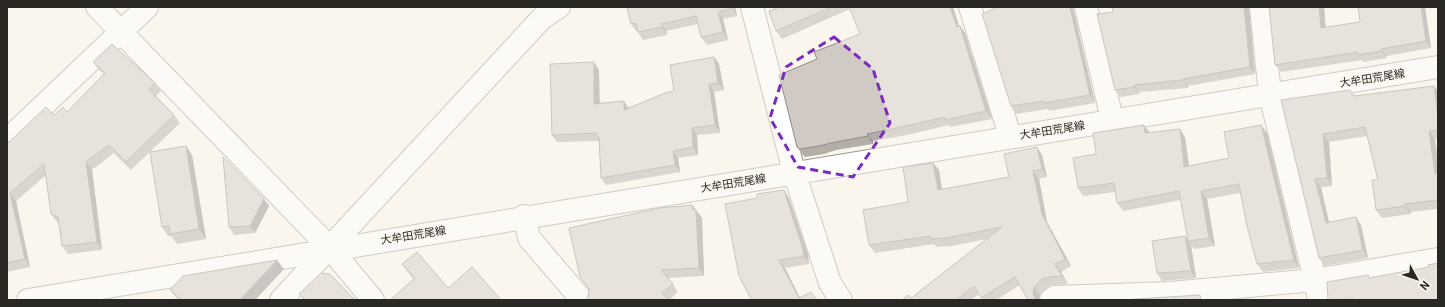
<svg xmlns="http://www.w3.org/2000/svg" width="1445" height="307" font-family="Georgia,'Noto Sans JP',serif">
  <style>
    .lines { fill: none; stroke-linecap: round; stroke-linejoin: round }
    .street-casing { stroke: #9a978f; stroke-width: 24 }
    .secondary-casing { stroke: #9a978f; stroke-width: 24 }
    .street { stroke: #fff; stroke-width: 22 }
    .secondary { stroke: #fff; stroke-width: 22 }
    .wall { fill: #b4aea9 }
    .shaded-wall { fill: #928d89 }
    .building { fill: #d1cac4; stroke: #928d89 }
    .marked { fill: none; stroke: #7b2cbf; stroke-width: 3; stroke-dasharray: 8 5; stroke-linejoin: round }
    .labels { text-anchor: middle; dominant-baseline: central; stroke-width: 3; stroke-linejoin: round; paint-order: stroke }
    .street-label { font-size: 11px; fill: #292825; stroke: #faf6ee }
  </style>
  <rect width="100%" height="100%" fill="#faf6ee"/>
  <g class="lines">
    <defs>
      <g id="street">
        <polyline points="97,7 330,248 373,300"/>
        <polyline points="752,7 794,172 830,283 841,300"/>
        <polyline points="970,7 1010,136"/>
        <polyline points="1086,7 1112,119"/>
        <polyline points="1261,7 1270,94 1315,280 1319,300"/>
        <polyline points="7,140 147,7"/>
        <polyline points="524,216 529,238 582,300"/>
        <polyline points="281,300 542,18 559,7"/>
        <polyline points="1051,300 1055,297 1170,293 1315,280 1438,259"/>
      </g>
      <path id="secondary" d="M28,300C498,219 968,142 1438,67"/>
    </defs>
    <use href="#street" class="street-casing"/>
    <use href="#secondary" class="secondary-casing"/>
    <use href="#street" class="street"/>
    <use href="#secondary" class="secondary"/>
  </g>
  <g class="wall">
    <polygon points="627,7 735,7 737,16 723,19 728,40 707,45 701,37 698,24 666,31 667,35 643,40 638,32 638,31 636,31 631,24"/>
    <polygon points="780,7 953,7 959,26 965,33 992,119 950,127 949,125 907,135 873,141 873,144 836,150 824,154 805,157 802,154 797,147 817,59 860,34 850,9 782,39 776,31"/>
    <polygon points="998,7 1073,7 1095,103 1049,111 1048,109 1016,114 1011,106"/>
    <polygon points="1324,7 1326,28 1360,22 1425,7 1431,48 1386,56 1387,58 1363,62 1362,60 1281,72 1275,65"/>
    <polygon points="1249,8 1255,74 1188,86 1188,88 1139,92 1140,94 1120,97 1115,90 1113,12"/>
    <polygon points="714,57 719,64 724,90 714,92 720,133 697,135 698,155 678,158 680,172 606,185 601,178 599,141 557,142 552,135 599,70 599,103 624,101 628,108 674,91"/>
    <polygon points="93,62 155,83 161,91 156,96 174,115 180,123 131,170 114,153 92,170 102,250 68,254 62,246 59,223 57,222 51,214 46,175 16,201 30,267 7,272 7,143 54,115 67,112 104,74 99,70"/>
    <polygon points="1438,91 1438,139 1435,139 1438,162 1438,209 1411,212 1411,214 1382,218 1376,210 1378,180 1367,136 1329,142 1332,186 1321,187 1329,223 1361,225 1368,258 1324,266 1319,258 1281,100"/>
    <polygon points="1149,132 1185,137 1189,166 1229,158 1267,133 1299,268 1263,272 1257,264 1240,193 1207,199 1215,246 1194,249 1191,245 1196,278 1162,281 1157,273 1185,236 1188,239 1181,200 1123,211 1117,203 1115,192 1083,196 1078,188 1096,154"/>
    <polygon points="186,146 192,155 206,239 177,244 171,236 168,236 162,227"/>
    <polygon points="1037,147 1042,155 1047,177 1039,179 1047,222 1071,266 1061,272 1068,284 1055,285 1048,287 1040,295 1039,300 1028,300 1020,285 996,300 983,300 979,294 971,300 902,300 911,298 987,239 952,246 936,247 934,244 875,253 869,245 908,202 933,163 939,170 942,189 1009,177"/>
    <polygon points="789,198 808,254 809,264 785,268 800,298 817,300 751,299"/>
    <polygon points="264,199 269,206 255,233 234,235 229,227"/>
    <polygon points="692,205 702,218 704,276 668,278 678,292 669,300 586,300 588,296 589,289"/>
    <polygon points="402,264 448,288 413,279"/>
    <polygon points="284,269 255,300 178,300 170,290"/>
  </g>
  <g class="shaded-wall">
    <polygon points="731,7 735,7 737,16 732,8"/>
    <polygon points="950,7 953,7 962,35 957,27"/>
    <polygon points="1070,7 1073,7 1095,103 1090,95"/>
    <polygon points="1244,7 1249,7 1255,74 1250,67"/>
    <polygon points="1319,7 1324,7 1326,36 1321,28"/>
    <polygon points="1421,7 1425,7 1431,48 1426,41"/>
    <polygon points="718,12 723,19 728,40 723,32"/>
    <polygon points="661,24 666,31 667,35 662,27"/>
    <polygon points="960,26 965,33 992,119 986,111"/>
    <polygon points="1381,49 1386,56 1387,58 1381,51"/>
    <polygon points="714,57 719,64 724,90 718,83"/>
    <polygon points="594,62 599,70 600,111 594,104"/>
    <polygon points="1183,79 1188,86 1188,88 1183,80"/>
    <polygon points="709,84 714,92 720,133 715,125"/>
    <polygon points="1134,85 1139,92 1140,94 1134,87"/>
    <polygon points="1434,86 1438,91 1438,117"/>
    <polygon points="624,101 629,109 624,110"/>
    <polygon points="1144,125 1150,133 1145,133"/>
    <polygon points="1261,125 1267,133 1299,268 1294,260"/>
    <polygon points="692,128 697,135 698,155 693,147"/>
    <polygon points="1180,129 1185,137 1190,175 1184,167"/>
    <polygon points="1429,131 1435,139 1438,162 1438,178 1435,174"/>
    <polygon points="867,134 873,141 873,144 868,136"/>
    <polygon points="1323,134 1329,142 1332,186 1327,178"/>
    <polygon points="186,146 192,155 206,239 199,229"/>
    <polygon points="1037,147 1042,155 1047,177 1042,169"/>
    <polygon points="673,151 678,158 680,172 675,165"/>
    <polygon points="86,162 92,170 102,250 97,242"/>
    <polygon points="933,163 939,170 943,198 938,190"/>
    <polygon points="1033,171 1039,179 1047,222 1071,266 1065,259 1042,214"/>
    <polygon points="1315,179 1321,187 1331,231 1326,223"/>
    <polygon points="784,190 789,198 808,254 809,264 804,256"/>
    <polygon points="1201,191 1207,199 1215,246 1209,238"/>
    <polygon points="10,193 16,201 30,267 25,259"/>
    <polygon points="264,199 269,206 255,233 250,226"/>
    <polygon points="1405,204 1411,212 1411,214 1405,206"/>
    <polygon points="692,205 702,218 704,276 699,268"/>
    <polygon points="1356,217 1361,225 1368,258 1363,250"/>
    <polygon points="1185,236 1189,241 1188,241 1191,245 1196,278 1191,271"/>
    <polygon points="277,260 284,269 255,300 240,300"/>
    <polygon points="779,260 785,268 801,300 800,300"/>
    <polygon points="1055,264 1061,272 1068,284 1062,276"/>
    <polygon points="1034,287 1040,295 1039,300 1036,300 1033,294"/>
  </g>
  <g class="building">
    <polygon points="627,7 731,7 732,8 718,12 723,32 701,37 696,16 661,24 662,27 638,32 636,23 631,24"/>
    <polygon points="780,7 832,7 776,31 769,11"/>
    <polygon points="849,7 950,7 957,27 960,26 986,111 945,120 945,117 901,127 867,134 868,136 831,143 819,146 800,149 797,147 779,75 817,59 814,52 860,34"/>
    <polygon points="998,7 1070,7 1090,95 1044,103 1043,101 1011,106 982,14"/>
    <polygon points="1112,7 1244,7 1250,67 1183,79 1183,80 1134,85 1134,87 1115,90 1097,14 1113,12"/>
    <polygon points="1269,7 1319,7 1321,28 1360,22 1358,7 1421,7 1426,41 1381,49 1381,51 1358,55 1358,52 1275,65"/>
    <polygon points="112,44 155,83 149,90 174,115 126,162 109,145 86,162 97,242 62,246 58,217 51,214 44,164 10,193 25,259 7,263 7,143 10,141 46,107 54,115 63,107 67,112 105,73 93,62"/>
    <polygon points="714,57 718,83 709,84 715,125 692,128 693,147 673,151 675,165 601,178 599,137 597,137 597,133 552,135 550,64 594,62 594,104 624,101 624,110 665,93 674,91 670,65"/>
    <polygon points="1434,86 1438,117 1438,130 1429,131 1435,174 1438,173 1438,200 1405,204 1405,206 1376,210 1372,180 1378,180 1365,127 1323,134 1327,178 1315,179 1326,223 1356,217 1363,250 1319,258 1281,100 1350,90 1354,96"/>
    <polygon points="1144,125 1145,133 1180,129 1184,167 1229,158 1224,132 1261,125 1294,260 1257,264 1247,226 1239,184 1201,191 1209,238 1188,241 1179,191 1117,203 1114,183 1078,188 1073,158 1096,154 1093,133"/>
    <polygon points="186,146 199,229 170,234 169,226 162,227 150,152"/>
    <polygon points="1037,147 1042,169 1033,171 1042,214 1065,259 1055,264 1062,276 1049,277 1042,279 1034,287 1033,294 1036,300 1028,300 1015,277 981,298 974,286 956,300 902,300 909,295 911,298 1002,227 946,238 931,239 930,236 869,245 863,210 908,202 903,167 933,163 938,190 1009,177 1004,154"/>
    <polygon points="223,157 264,199 250,226 229,227"/>
    <polygon points="784,190 802,246 804,256 779,260 799,298 811,292 817,300 750,300 751,299 739,276 725,204 757,198 757,194"/>
    <polygon points="692,205 693,210 696,210 699,268 661,270 673,284 662,293 668,300 586,300 588,296 589,289 580,277 569,228 660,208"/>
    <polygon points="1185,236 1191,271 1157,273 1152,241"/>
    <polygon points="417,252 448,288 472,267 501,300 390,300 415,278 402,264"/>
    <polygon points="277,260 240,300 182,300 170,290 183,276"/>
    <polygon points="1438,263 1438,300 1354,300 1354,299 1328,300 1327,282 1368,275 1369,278 1429,267 1428,265"/>
    <polygon points="321,273 330,274 355,300 305,300 299,294"/>
    <polygon points="1200,295 1201,300 1126,300 1135,299"/>
  </g>
  <path d="M0 0H1445V307H0ZM834,37L873,69L890,123L853,177L798,167L770,118L786,67Z" fill="#faf6ee" fill-opacity=".55" fill-rule="evenodd"/>
  <path class="marked" d="M834,37L873,69L890,123L853,177L798,167L770,118L786,67Z"/>
  <g class="labels">
    <g class="street-label">
      <text transform="translate(1372 77) rotate(-9)">大牟田荒尾線</text>
      <text transform="translate(1052 129) rotate(-9)">大牟田荒尾線</text>
      <text transform="translate(733 182) rotate(-9)">大牟田荒尾線</text>
      <text transform="translate(413 234) rotate(-9)">大牟田荒尾線</text>
    </g>
  </g>
  <rect width="1445" height="307" fill="none" stroke="#292825" stroke-width="16"/>
  <g transform="translate(1417 279) rotate(130)" stroke="#faf6ee" stroke-width="3" paint-order="stroke">
  <path d="M0-3L7 15L0 10L-7 15Z" fill="#292825"/>
  <text y="-6" font-size="11" font-weight="bold" text-anchor="middle" fill="#292825">N</text>
  </g>
</svg>
